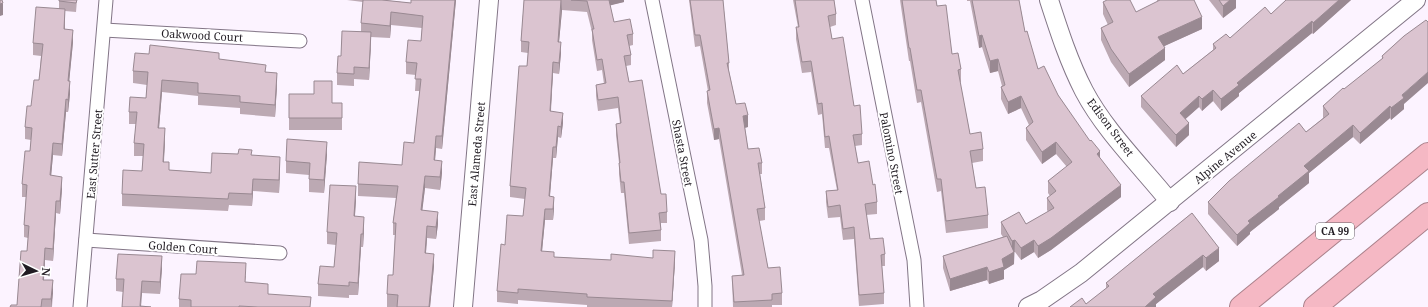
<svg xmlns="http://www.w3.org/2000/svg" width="1428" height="307" font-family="'Noto Serif',serif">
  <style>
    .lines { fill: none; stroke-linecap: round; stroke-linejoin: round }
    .street-casing { stroke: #827586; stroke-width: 15 }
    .secondary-casing { stroke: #827586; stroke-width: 20 }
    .highway-casing { stroke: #aa818b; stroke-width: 24 }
    .street { stroke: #fff; stroke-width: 13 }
    .secondary { stroke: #fff; stroke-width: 18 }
    .highway { stroke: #f5b8c4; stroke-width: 22 }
    .wall { fill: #bca9b3 }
    .shaded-wall { fill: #998992 }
    .building { fill: #dbc4d0; stroke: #998992 }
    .labels { text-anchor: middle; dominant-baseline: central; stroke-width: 4; stroke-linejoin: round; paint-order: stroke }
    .shield { fill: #fff; stroke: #635f64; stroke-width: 1 }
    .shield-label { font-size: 10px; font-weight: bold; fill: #201b22 }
    .street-label { font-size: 11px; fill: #201b22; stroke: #fff }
  </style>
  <rect width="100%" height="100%" fill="#fcf3ff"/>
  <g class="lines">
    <defs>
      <g id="street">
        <polyline points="652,0 701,240 705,286 705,307"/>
        <polyline points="862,0 914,260 917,307"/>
        <polyline points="104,30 300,41"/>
        <polyline points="86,240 280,253"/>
        <polyline points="80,307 106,0"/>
      </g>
      <g id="secondary">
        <path d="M1049,0C1059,31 1069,62 1084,91C1105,131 1142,167 1170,202"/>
        <polyline points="463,307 489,0"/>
        <polyline points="1028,307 1042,300 1081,273 1416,0"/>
      </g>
      <g id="highway">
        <polyline points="1241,307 1428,154"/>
        <polyline points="1315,307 1428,214"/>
      </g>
    </defs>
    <use href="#street" class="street-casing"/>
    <use href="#secondary" class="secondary-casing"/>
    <use href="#highway" class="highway-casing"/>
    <use href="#street" class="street"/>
    <use href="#secondary" class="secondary"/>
    <use href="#highway" class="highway"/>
  </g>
  <g class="wall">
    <polygon points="59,0 77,0 76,12 65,11 65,29 73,42 69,81 70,94 68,112 66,112 62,156 53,155 51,176 62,189 60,214 56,213 53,261 45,260 44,280 53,293 52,307 10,307 17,305 27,251 28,238 24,237 24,225 26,197 22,197 22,184 30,151 31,140 25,139 25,127 39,80 41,56 33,55 33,43 59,9"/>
    <polygon points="347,0 384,0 411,3 456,0 442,149 436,148 435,160 442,173 440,190 425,188 422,210 438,224 436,239 427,238 426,253 434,266 430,307 387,307 387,294 393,275 395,235 393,235 393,223 396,198 358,196 358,184 402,165 414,143 420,91 415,91 416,75 406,74 406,62 421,41 422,28 391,25 390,38 371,37 369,80 354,79 354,86 337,85 337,73 341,56 361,32 361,23 363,2"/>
    <polygon points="524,0 624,0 624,2 610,5 614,22 633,34 633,45 629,46 631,55 631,65 626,66 629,82 661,194 667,212 667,223 661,223 661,241 629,244 624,193 621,193 619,174 619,163 616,135 616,124 620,123 618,108 598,111 596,96 596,85 604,84 602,70 597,71 592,40 592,32 587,12 562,10 559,42 561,53 559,74 553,73 551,111 563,123 561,138 558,137 556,158 553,158 550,196 554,208 553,220 545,220 542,251 554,257 611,260 675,262 672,307 587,307 587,305 518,300 518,304 497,302 497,291 505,245 523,216 525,199 510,197 510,186 527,66 528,53 521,52 521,41"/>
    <polygon points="689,0 723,0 729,63 729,71 736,104 748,127 745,128 748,149 762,163 762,174 760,174 765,208 765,220 759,221 768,268 782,293 782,305 772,305 772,307 733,307 732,276 742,275 719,139 714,140 707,103 707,91 708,91 700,46 695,47"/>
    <polygon points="793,0 834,0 836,14 836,25 830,27 832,39 854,106 862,134 862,145 855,146 858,163 873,185 877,202 877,214 866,215 870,239 885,254 885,266 882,266 884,293 884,304 859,306 854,239 843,240 840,217 828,218 826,202 826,191 837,190 829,148 825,148 822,114 818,115 811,72 802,73 796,39 796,27 798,27"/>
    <polygon points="900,0 936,0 937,6 952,54 961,69 961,82 960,82 970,134 983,149 983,161 972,163 976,188 988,215 988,228 946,233 941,191 937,192 921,102 917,103 910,61 909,61"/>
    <polygon points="967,0 1019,0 1025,32 1038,69 1058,95 1100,158 1121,197 1051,250 1038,258 1034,252 1021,260 1015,252 1014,252 1014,264 1004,270 1004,279 989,284 987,280 950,291 943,268 943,256 1003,237 1001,234 1001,222 1026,224 1048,212 1047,210 1047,198 1050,196 1048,193 1048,181 1067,167 1056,154 1042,164 1026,140 1026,128 1029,125 1021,108 1008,114 1001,99 1001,87 1002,86 998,71 990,73 982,47 979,48 970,1 967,1"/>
    <polygon points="1157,0 1194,0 1202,29 1164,46 1165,60 1129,87 1111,62 1101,40 1101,28 1108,25 1103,14 1103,2 1136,12 1157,2"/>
    <polygon points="1209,0 1236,0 1236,8 1223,18"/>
    <polygon points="1286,0 1351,0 1313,34 1312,33 1239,93 1239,96 1221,111 1213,101 1202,111 1199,107 1185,119 1189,135 1176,147 1141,107 1141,96 1183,74 1213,50 1213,44 1230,38 1271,14"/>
    <polygon points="1404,36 1404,109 1391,120 1390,118 1360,144 1353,137 1309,173 1309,183 1279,207 1279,209 1250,232 1250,234 1237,246 1208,214 1208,202 1306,132 1323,118 1323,106 1382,59 1382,56"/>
    <polygon points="219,59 266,72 277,85 275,117 240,114 240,108 198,105 198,96 162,92 159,128 165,141 164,162 169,170 211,173 252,155 280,169 279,193 253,191 252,206 229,205 228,211 122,206 122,194 142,171 143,156 134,156 134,143 136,124 129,124 129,112 146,98 147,85 133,83 133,71"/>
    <polygon points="289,94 332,103 342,103 342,130 289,130"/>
    <polygon points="327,154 324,193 309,192 309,175 286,173 286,161"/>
    <polygon points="356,199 355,216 364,229 363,247 361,247 358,295 349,295 349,298 318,296 318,284 334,267 336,245 327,244 327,232"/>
    <polygon points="1192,213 1219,261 1206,271 1203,267 1156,304 1156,307 1086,304 1106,289 1106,283"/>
    <polygon points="162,268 160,294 142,293 122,307 123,292 116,291 116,279"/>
    <polygon points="196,274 246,276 245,282 268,294 311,307 179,307 179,299"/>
  </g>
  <g class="shaded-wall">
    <polygon points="455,0 456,0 442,149 442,136"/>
    <polygon points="562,0 562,10 558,53 558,42"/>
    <polygon points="608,0 624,0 624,2 608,6"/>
    <polygon points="1230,0 1236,0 1236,8 1223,18 1223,6"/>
    <polygon points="1339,0 1351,0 1313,34 1313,23"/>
    <polygon points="3,3 3,15 0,16 0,4"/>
    <polygon points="65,9 65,22 64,42 64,29"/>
    <polygon points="391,12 391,25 390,38 390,26"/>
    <polygon points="1202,17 1202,29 1158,49 1158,37"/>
    <polygon points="1312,21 1312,33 1239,93 1239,96 1221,111 1221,99 1237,83"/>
    <polygon points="73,30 73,42 68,94 68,81"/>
    <polygon points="371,32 371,44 369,80 369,68"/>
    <polygon points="982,35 982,47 979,48 979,36"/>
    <polygon points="561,42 561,53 559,74 559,63"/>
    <polygon points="1165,48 1165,60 1129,87 1129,74"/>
    <polygon points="998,59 998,71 990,73 990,61"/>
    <polygon points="553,62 553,73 550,122 550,111"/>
    <polygon points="1428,72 1428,83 1404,104 1404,109 1391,120 1391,108 1402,95"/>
    <polygon points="277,73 277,85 275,117 275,105"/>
    <polygon points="162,80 162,92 158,140 158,128"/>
    <polygon points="70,81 70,94 68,112 68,100"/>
    <polygon points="1213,90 1213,101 1202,111 1202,99"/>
    <polygon points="1021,96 1021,108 1008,114 1008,102"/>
    <polygon points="1199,96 1199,107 1180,124 1180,113"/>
    <polygon points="66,99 66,112 62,156 62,144"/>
    <polygon points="1390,106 1390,118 1360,144 1360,133"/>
    <polygon points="563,113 563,123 561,138 561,127"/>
    <polygon points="748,115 748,127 743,128 743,116"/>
    <polygon points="1189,123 1189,135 1176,147 1176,135"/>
    <polygon points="1353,125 1353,137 1309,173 1309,183 1279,207 1279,209 1250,232 1250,234 1237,246 1237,235 1248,221 1278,196 1304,166"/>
    <polygon points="558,126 558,137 556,158 556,147"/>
    <polygon points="165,128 165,141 163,174 163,162"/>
    <polygon points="719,128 719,139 714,140 714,129"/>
    <polygon points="436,136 436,148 434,172 434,160"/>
    <polygon points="327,142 327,154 324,193 324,180"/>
    <polygon points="1056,142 1056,154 1042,164 1042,152"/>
    <polygon points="53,143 53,155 50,188 50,175"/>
    <polygon points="553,147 553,158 549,207 549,196"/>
    <polygon points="1100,151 1100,163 1097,154"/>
    <polygon points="280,157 280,169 279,193 279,180"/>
    <polygon points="442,161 442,173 440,190 440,177"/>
    <polygon points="425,176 425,188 421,222 421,210"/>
    <polygon points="62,177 62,189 60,214 60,201"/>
    <polygon points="253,179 253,191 252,206 252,194"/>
    <polygon points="1121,185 1121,197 1051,250 1038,258 1038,246"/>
    <polygon points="356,186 356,199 354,228 354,216"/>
    <polygon points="554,197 554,208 553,220 553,209"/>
    <polygon points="56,201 56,213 53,261 53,249"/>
    <polygon points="545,209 545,220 541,262 541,251"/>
    <polygon points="438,212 438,224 436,239 436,227"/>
    <polygon points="364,217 364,229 363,247 363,234"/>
    <polygon points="427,226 427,238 425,265 425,253"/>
    <polygon points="361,234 361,247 358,295 358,283"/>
    <polygon points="1015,240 1014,264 1004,270 1004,279 989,284 989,272 1002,259 1012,253 1012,241"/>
    <polygon points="1034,240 1034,252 1021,260 1021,248"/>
    <polygon points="45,248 45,260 43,292 43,280"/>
    <polygon points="1219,248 1219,261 1206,271 1206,258"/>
    <polygon points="675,251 675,262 672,307 672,301"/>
    <polygon points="434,254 434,266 430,307 429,307"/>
    <polygon points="1203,255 1203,267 1156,304 1156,307 1145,307 1153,294"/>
    <polygon points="162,256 162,268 160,294 160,282"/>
    <polygon points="987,267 987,280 950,291 950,279"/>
    <polygon points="53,280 53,293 51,307 51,299"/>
    <polygon points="142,281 142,293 141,307 140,307"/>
  </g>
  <g class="building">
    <polygon points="0,0 2,0 3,3 0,4"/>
    <polygon points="59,0 77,0 76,3 59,1"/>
    <polygon points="363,0 382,0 411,3 411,0 455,0 442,136 436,136 434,160 442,161 440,177 425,176 421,210 438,212 436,227 427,226 425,253 434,254 429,307 397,307 398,295 387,294 388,275 393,275 396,223 393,223 398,186 358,184 359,162 402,165 404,142 414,143 421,79 415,79 417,63 406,62 408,40 421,41 423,16 391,12 390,26 361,23"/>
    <polygon points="524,0 561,0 558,42 561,42 559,63 553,62 550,111 563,113 561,127 558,126 556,147 553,147 549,196 554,197 553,209 545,209 541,251 554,252 554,257 611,260 611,254 653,258 653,250 675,251 672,301 587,297 587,294 518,289 518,293 497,291 501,244 505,245 507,215 523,216 526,188 510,186 519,66 527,66 529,42 521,41"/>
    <polygon points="571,0 609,0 614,22 630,19 633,34 627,35 631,55 624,56 629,82 642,80 661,194 666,194 667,212 659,213 661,230 629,233 624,182 621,182 619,163 620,163 616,124 621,123 618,97 598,100 596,85 606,83 602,59 597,60 592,29 594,29 587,1"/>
    <polygon points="690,0 723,0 729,63 727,63 736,104 745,103 748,115 743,116 748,149 759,148 762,163 758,163 765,208 757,209 768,268 780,267 782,293 772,294 772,300 734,302 732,276 744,275 719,128 714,129 707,91 710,90 700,35 695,35"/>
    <polygon points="795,0 834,0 836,14 828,16 832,39 843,37 854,106 860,105 862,134 853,135 858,163 869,161 873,185 875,184 877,202 865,204 870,239 883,238 885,254 881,255 884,293 859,295 854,227 843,229 840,205 828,207 826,191 838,190 829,136 825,137 822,103 818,104 811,61 802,62 796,27 799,27"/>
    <polygon points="902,0 936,0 937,6 946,5 952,54 958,53 961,69 958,70 970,134 981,132 983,149 970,151 976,188 985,187 988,215 946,221 941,179 937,179 921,90 917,90 910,48 909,48"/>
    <polygon points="972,0 1019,0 1025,32 1027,31 1038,69 1044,66 1058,95 1090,141 1091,140 1100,151 1097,154 1121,185 1051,238 1038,246 1034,240 1021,248 1015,240 1012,241 1001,222 1019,212 1026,224 1054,208 1047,198 1056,191 1048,181 1072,162 1056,142 1042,152 1026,128 1033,122 1021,96 1008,102 1001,87 1005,85 998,59 990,61 982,35 979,36"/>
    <polygon points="1107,0 1130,0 1136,12 1160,0 1194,0 1202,17 1158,37 1165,48 1129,74 1111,49 1101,28 1113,22 1103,2"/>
    <polygon points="1219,0 1230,0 1223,6"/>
    <polygon points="1286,0 1339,0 1313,23 1312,21 1237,83 1239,85 1221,99 1213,90 1202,99 1199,96 1180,113 1189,123 1176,135 1141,96 1177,65 1183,74 1216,48 1213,44 1226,34 1230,38 1265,7 1271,14"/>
    <polygon points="36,7 65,9 64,29 73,30 68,81 70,81 68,100 66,99 62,144 53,143 50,175 62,177 60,201 56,201 53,249 45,248 43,280 53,280 51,299 42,299 41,307 10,307 11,305 17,305 21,251 27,251 29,226 24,225 27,185 22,184 25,151 30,151 32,128 25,127 27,106 31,106 34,80 39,80 43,44 33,43"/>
    <polygon points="1426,20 1428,22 1428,72 1402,95 1404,98 1391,108 1390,106 1360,133 1353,125 1304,166 1309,171 1278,196 1279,197 1248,221 1250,223 1237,235 1208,202 1229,181 1299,123 1306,132 1329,114 1323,106 1343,88 1344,89 1383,58 1382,56 1404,36"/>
    <polygon points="342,31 371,32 369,68 354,67 354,74 337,73 338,56 341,56"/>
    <polygon points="150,45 219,53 219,59 266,65 265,72 277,73 275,105 240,102 240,96 198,93 198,83 162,80 158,128 165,128 163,162 169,162 169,170 211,173 212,153 238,154 239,149 252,150 251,155 280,157 279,180 253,179 252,194 229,193 228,199 122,194 123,170 142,171 144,144 134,143 137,112 129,112 130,97 146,98 148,72 133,71 135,53 149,54"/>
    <polygon points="314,81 332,81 332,103 342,103 342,118 289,118 289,94 314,94"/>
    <polygon points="287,139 327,142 324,180 309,179 310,163 286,161"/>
    <polygon points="330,185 356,186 354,216 364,217 363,234 361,234 358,283 349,282 349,286 318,284 320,266 334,267 337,233 327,232"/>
    <polygon points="1192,213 1219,248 1206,258 1203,255 1153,294 1156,297 1145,307 1070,307 1082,298 1086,304 1109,286 1106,283"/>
    <polygon points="1007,236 1014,252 1002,259 1004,267 989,272 987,267 950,279 943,256"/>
    <polygon points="118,254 162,256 160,282 142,281 140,306 151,307 122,307 124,279 116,279"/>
    <polygon points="197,261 246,263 245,282 268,284 268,294 311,297 310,307 258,307 239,306 239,307 191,307 191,300 179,299 181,274 196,274"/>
  </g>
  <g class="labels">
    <rect class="shield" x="1316" y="223" width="38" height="16" rx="3"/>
    <g class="shield-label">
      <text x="1335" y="231">CA 99</text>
    </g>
    <g class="street-label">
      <text transform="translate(202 35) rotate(3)">Oakwood Court</text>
      <text transform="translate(1111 127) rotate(53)">Edison Street</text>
      <text transform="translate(683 153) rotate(79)">Shasta Street</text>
      <text transform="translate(892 153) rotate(79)">Palomino Street</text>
      <text transform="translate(94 154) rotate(-85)">East Sutter Street</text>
      <text transform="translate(476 154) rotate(-85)">East Alameda Street</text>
      <text transform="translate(1225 157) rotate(-39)">Alpine Avenue</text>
      <text transform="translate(183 247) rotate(4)">Golden Court</text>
    </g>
  </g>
  <g transform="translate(36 271) rotate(95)" stroke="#ffffff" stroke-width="3" paint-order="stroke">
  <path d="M0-3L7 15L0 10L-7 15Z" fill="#201b22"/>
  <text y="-6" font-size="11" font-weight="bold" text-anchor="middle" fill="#201b22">N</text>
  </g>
</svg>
